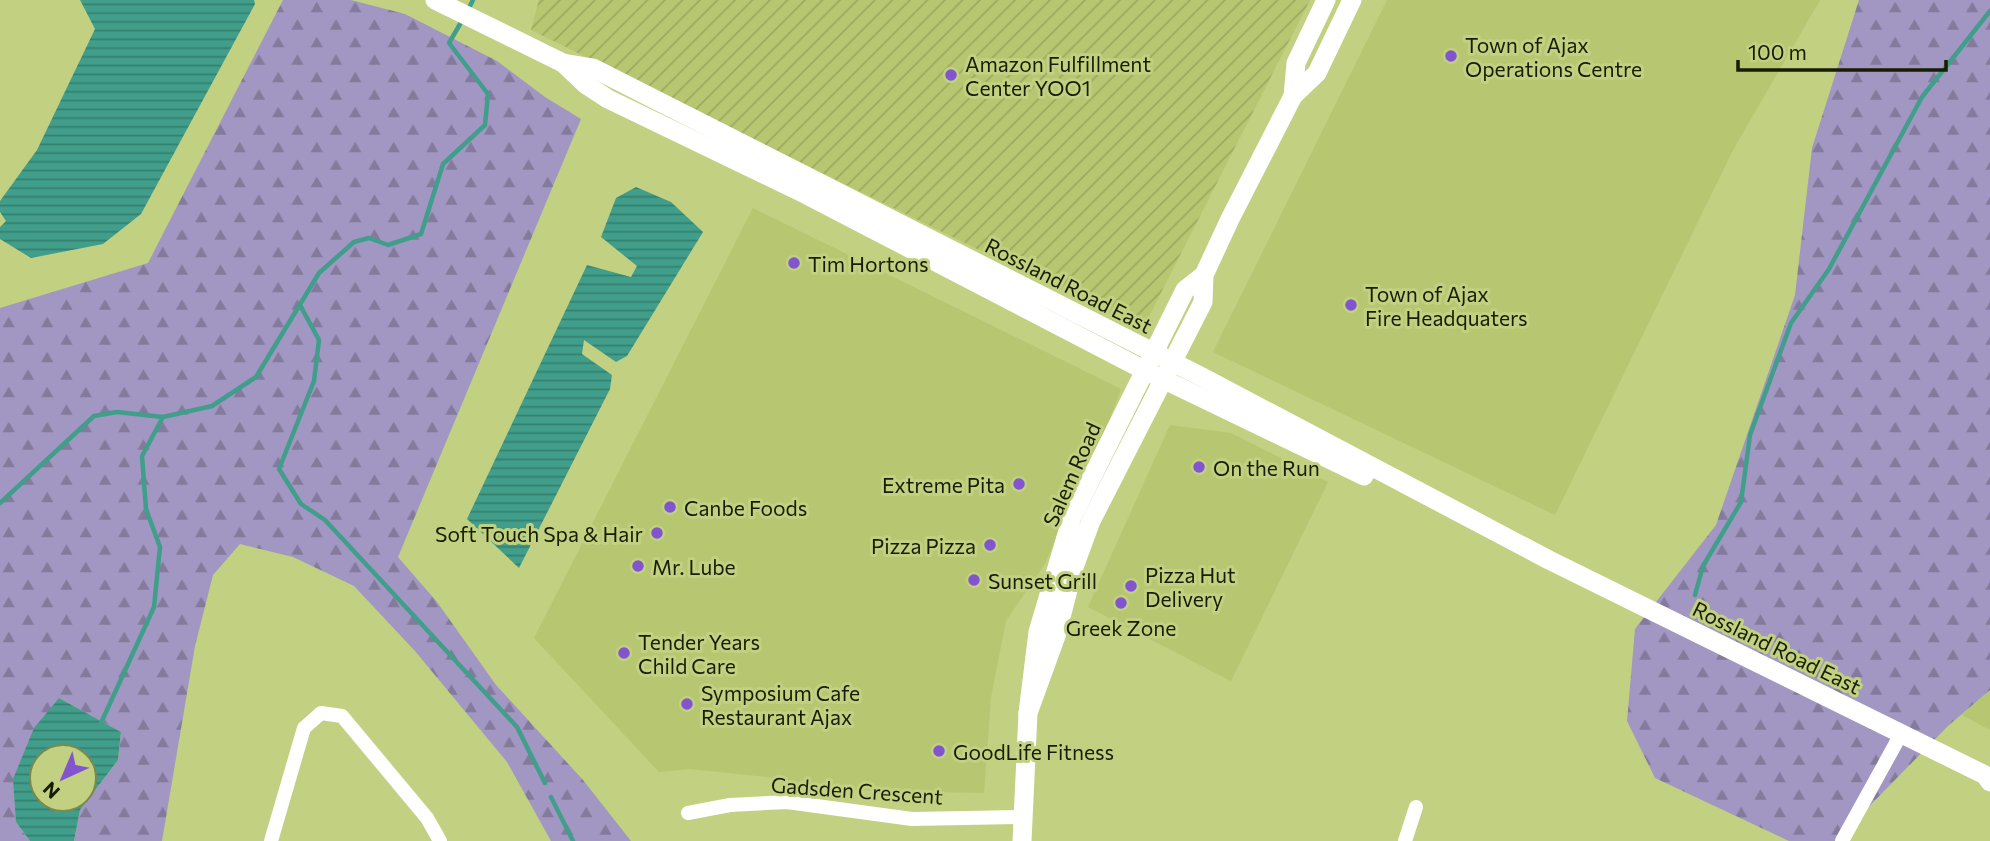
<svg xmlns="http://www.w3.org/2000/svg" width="1990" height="841" font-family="Commissioner,sans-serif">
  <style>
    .built { fill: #b7c670 }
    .industrial { fill: url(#industrial-furrows) }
    .forest { fill: url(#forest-firs) }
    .water { fill: url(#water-rules); fill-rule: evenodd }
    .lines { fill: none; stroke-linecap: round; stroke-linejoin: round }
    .stream { stroke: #419e8b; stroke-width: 4.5 }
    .minor { stroke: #fff; stroke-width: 14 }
    .secondary { stroke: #fff; stroke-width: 19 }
    .poi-dot { fill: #8255cf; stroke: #c1d081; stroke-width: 2.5 }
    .labels { text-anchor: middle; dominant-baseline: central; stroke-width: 6; stroke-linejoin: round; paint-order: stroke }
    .poi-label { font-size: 21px; fill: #181c00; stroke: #c1d081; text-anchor: start }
    .street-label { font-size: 21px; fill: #181c00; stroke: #c1d081 }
  </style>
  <defs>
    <pattern id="industrial-furrows" width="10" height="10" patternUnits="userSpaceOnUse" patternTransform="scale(1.75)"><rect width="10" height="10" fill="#b7c670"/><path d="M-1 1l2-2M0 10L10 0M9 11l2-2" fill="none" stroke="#9daa5f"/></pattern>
    <pattern id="forest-firs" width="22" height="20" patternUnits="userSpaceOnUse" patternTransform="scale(1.75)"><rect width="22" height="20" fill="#a296c3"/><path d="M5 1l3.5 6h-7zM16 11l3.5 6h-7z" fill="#837a9c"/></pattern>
    <pattern id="water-rules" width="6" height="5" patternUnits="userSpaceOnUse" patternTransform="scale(1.75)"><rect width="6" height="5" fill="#419e8b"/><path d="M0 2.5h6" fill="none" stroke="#35806f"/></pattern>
  </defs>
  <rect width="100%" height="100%" fill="#c1d081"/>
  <g class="built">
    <polygon points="1387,0 1820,0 1733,150 1555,515 1213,352"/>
    <polygon points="753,208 1121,389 1099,448 1044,565 1006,621 991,697 984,793 834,790 767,777 690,769 659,772 534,638"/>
    <polygon points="1170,425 1231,433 1328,482 1231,681 1088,607"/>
    <polygon points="1990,690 1990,730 1962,715"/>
  </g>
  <polygon class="industrial" points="539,0 1310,0 1142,330 531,30"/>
  <g class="forest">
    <polygon points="283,0 351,0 405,14 497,61 545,97 581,119 398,557 437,602 496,685 583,780 631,841 551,841 507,762 415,651 354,586 293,557 240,544 213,575 195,646 162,841 74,841 80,810 118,760 121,732 59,698 16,822 30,841 0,841 0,308 148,263"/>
    <polygon points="1859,0 1990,0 1990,690 1948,726 1835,841 1789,841 1655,778 1627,721 1635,629 1716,525 1795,295 1812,148"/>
  </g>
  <g class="water">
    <polygon points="80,0 254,0 255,4 141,214 103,244 31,258 0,239 0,227 6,221 0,212 0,201 37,150 95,29"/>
    <polygon points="636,187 671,202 703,232 627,356 616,362 584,340 582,354 612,375 610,389 519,568 467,519 587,265 631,277 637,266 601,237 616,198"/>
    <path d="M59,698L121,732L118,760L80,810L74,841H30L16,822L13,779L34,728ZM42,757H84V799H42Z"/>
  </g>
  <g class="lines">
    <g class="stream">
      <polyline points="467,12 473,0"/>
      <polyline points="300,305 319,340 314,381 279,469 301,504 325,520 517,727 545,783"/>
      <polyline points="0,503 94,416 117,412 163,417 212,406 256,377 319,273 354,242 369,238 388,245 421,234 443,164 485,125 488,94 449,43 463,19"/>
      <polyline points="1695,595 1703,566 1741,502 1750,435 1791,323 1829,269 1922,97 1990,11"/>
      <polyline points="101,723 154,607 160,547 146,509 142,456 163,417"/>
      <polyline points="551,797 573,841"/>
    </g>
    <g class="minor">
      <polyline points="688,813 730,805 787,802 912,819 1022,817"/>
      <polyline points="271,841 304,728 321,713 342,716 427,818 440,841"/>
      <polyline points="1405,841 1416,807"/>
      <polyline points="1842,841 1901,734"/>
    </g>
    <g class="secondary">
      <polyline points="435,0 563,63 585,84 608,99 805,194 1146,371 1364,476"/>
      <polyline points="563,63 593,68 1204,378 1549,560 1985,775 1990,782"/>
      <polyline points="1293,96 1296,63 1326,0"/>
      <polyline points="1028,713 1056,636 1074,567 1091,521 1203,302 1204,275 1230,219 1293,96 1317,73 1352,0"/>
      <polyline points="1022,841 1028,713 1038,632 1072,517 1185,290 1204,275"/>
    </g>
  </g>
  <g class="poi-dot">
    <circle cx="1451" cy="56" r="7"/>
    <circle cx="951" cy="75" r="7"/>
    <circle cx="794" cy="263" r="7"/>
    <circle cx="1351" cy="305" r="7"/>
    <circle cx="1199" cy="467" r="7"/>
    <circle cx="1019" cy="484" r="7"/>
    <circle cx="670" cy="507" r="7"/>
    <circle cx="657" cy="533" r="7"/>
    <circle cx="990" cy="545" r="7"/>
    <circle cx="638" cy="566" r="7"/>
    <circle cx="974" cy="580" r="7"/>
    <circle cx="1131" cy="586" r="7"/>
    <circle cx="1121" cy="603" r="7"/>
    <circle cx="624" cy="653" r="7"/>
    <circle cx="687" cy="704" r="7"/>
    <circle cx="939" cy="751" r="7"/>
  </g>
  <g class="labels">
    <g class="poi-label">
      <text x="1465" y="44">Town of Ajax<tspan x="1465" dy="24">Operations Centre</tspan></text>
      <text x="965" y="63">Amazon Fulfillment<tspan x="965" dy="24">Center YOO1</tspan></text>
      <text x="808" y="263">Tim Hortons</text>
      <text x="1365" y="293">Town of Ajax<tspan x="1365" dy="24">Fire Headquaters</tspan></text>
      <text x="1213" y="467">On the Run</text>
      <text x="1005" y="484" text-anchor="end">Extreme Pita</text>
      <text x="684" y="507">Canbe Foods</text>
      <text x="643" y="533" text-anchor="end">Soft Touch Spa &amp; Hair</text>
      <text x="976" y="545" text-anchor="end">Pizza Pizza</text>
      <text x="652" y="566">Mr. Lube</text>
      <text x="1145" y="574">Pizza Hut<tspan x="1145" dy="24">Delivery</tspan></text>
      <text x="988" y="580">Sunset Grill</text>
      <text x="1121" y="627" text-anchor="middle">Greek Zone</text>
      <text x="638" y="641">Tender Years<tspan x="638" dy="24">Child Care</tspan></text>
      <text x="701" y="692">Symposium Cafe<tspan x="701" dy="24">Restaurant Ajax</tspan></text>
      <text x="953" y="751">GoodLife Fitness</text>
    </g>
    <g class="street-label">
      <text transform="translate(1069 285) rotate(27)">Rossland Road East</text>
      <text transform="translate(1071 474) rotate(-66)">Salem Road</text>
      <text transform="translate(1777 647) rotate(26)">Rossland Road East</text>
      <text transform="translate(857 790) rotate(4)">Gadsden Crescent</text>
    </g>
  </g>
  <g transform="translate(63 778) rotate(224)"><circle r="33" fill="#c1d081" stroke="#7d884d" stroke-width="2"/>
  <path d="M0-5L12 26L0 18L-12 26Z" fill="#8255cf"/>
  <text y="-10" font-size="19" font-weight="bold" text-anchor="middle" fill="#181c00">N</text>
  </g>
  <path d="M1738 60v10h208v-10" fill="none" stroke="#181c00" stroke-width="3.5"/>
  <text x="1748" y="60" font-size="21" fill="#181c00" stroke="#c1d081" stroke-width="5" paint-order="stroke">100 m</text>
</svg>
